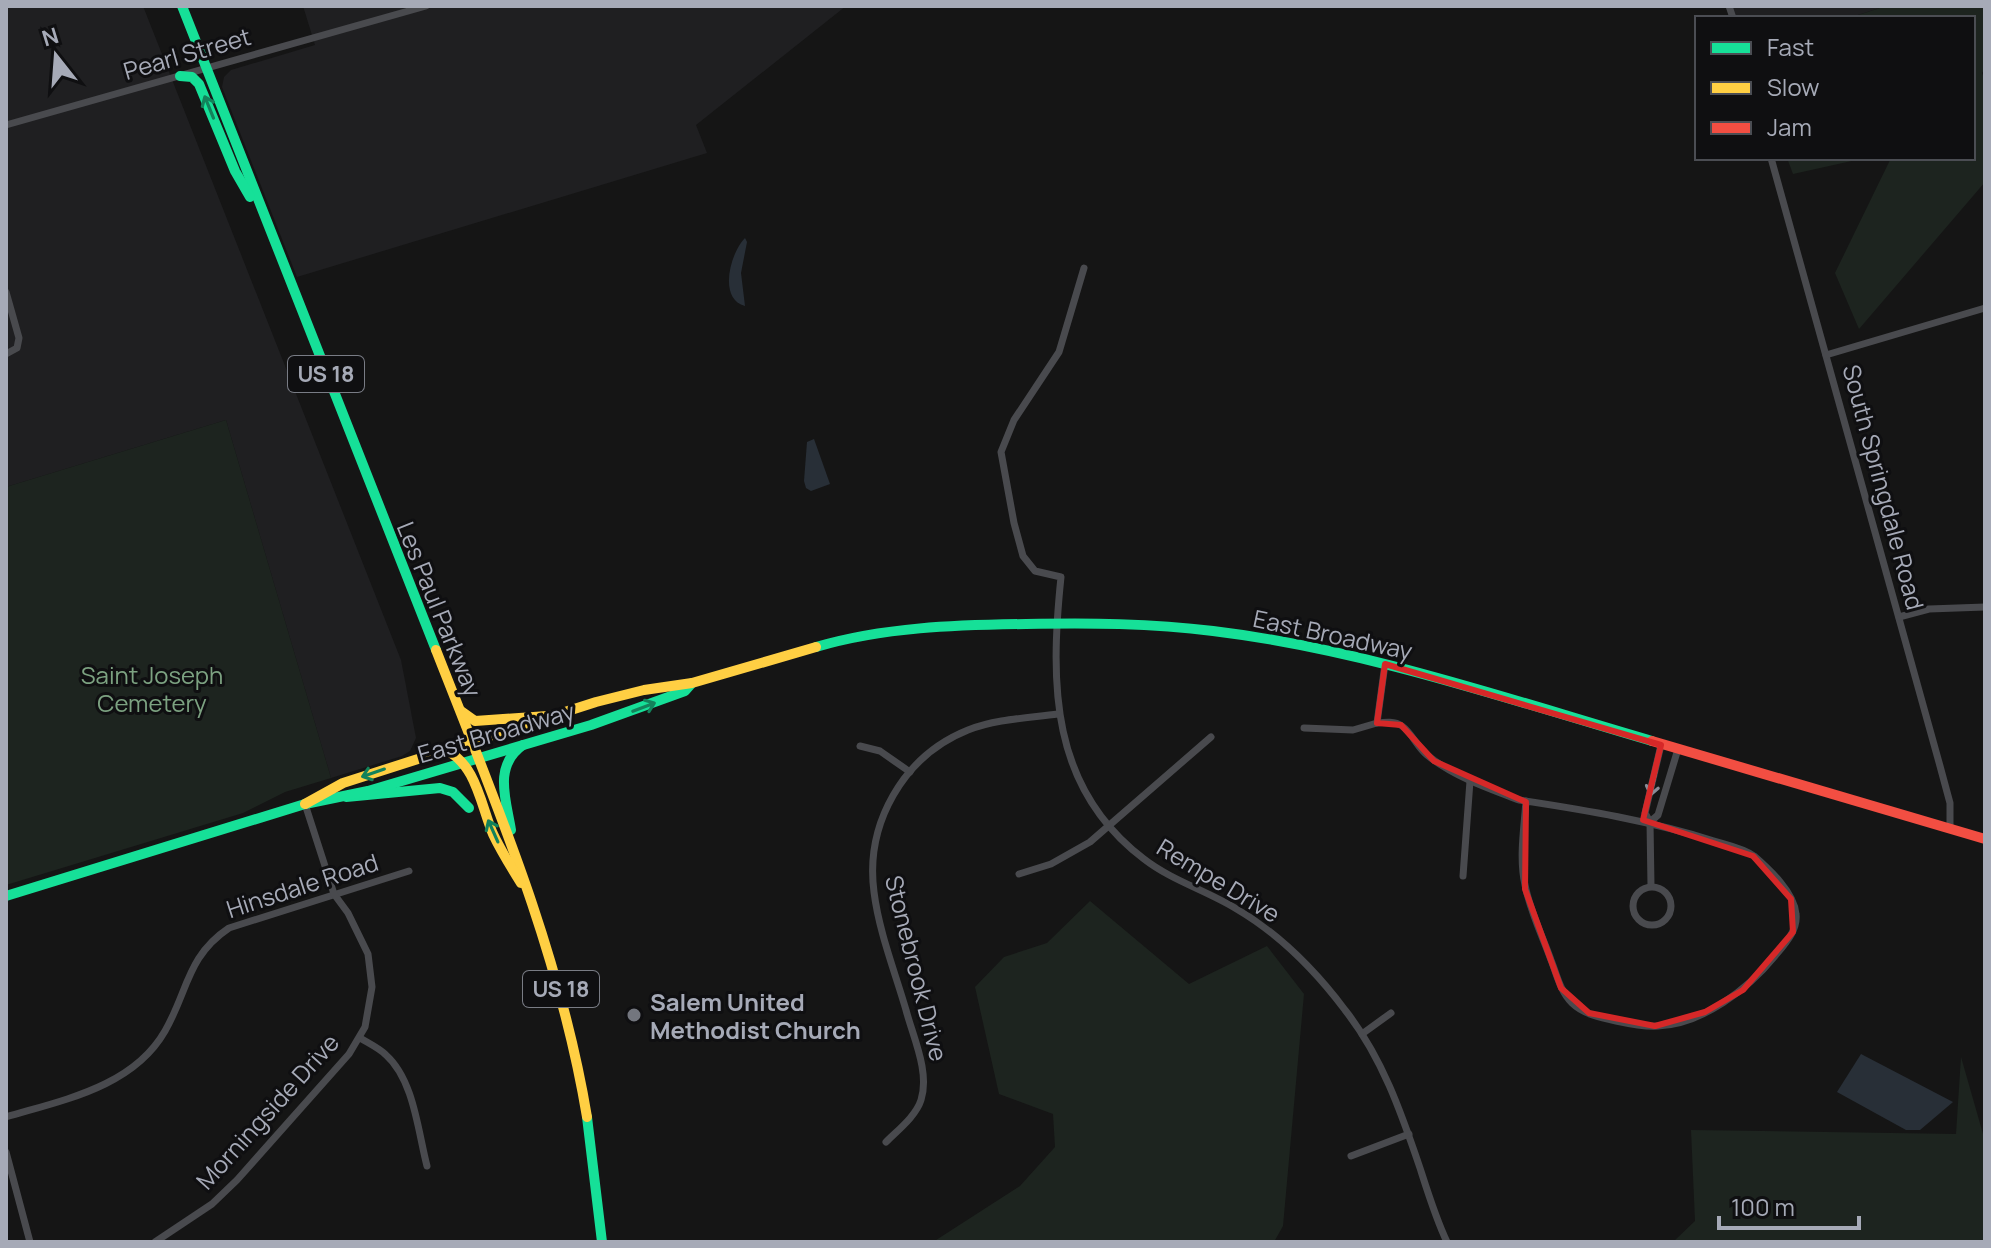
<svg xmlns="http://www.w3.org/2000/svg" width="1991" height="1248" font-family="Manrope,sans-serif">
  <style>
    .built { fill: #1f1f21 }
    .green { fill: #1d241f }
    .water { fill: #282f37 }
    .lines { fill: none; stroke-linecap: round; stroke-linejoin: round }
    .street { stroke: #494a4e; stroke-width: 7 }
    .fast { stroke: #16e098; stroke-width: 10 }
    .slow { stroke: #ffcf43; stroke-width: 10 }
    .jam { stroke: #f24e42; stroke-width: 10 }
    .oneway { stroke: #13825b }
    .oneway2 { stroke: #8a8d98 }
    .marked { fill: none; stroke: #d62828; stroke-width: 6; stroke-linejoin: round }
    .poi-dot { fill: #73767e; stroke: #0f0f11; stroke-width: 3 }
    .labels { text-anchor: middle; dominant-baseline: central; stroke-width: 6; stroke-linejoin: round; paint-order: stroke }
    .shield { fill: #0f0f11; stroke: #797c85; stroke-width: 2 }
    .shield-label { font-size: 22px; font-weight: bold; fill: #a6aab7 }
    .street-label { font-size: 24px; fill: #a6aab7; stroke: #0f0f11 }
    .park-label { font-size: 24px; fill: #7ca281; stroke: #0f0f11 }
    .poi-label { font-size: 24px; font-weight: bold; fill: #a6aab7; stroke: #0f0f11; text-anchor: start }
  </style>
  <rect width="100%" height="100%" fill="#151515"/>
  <g class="built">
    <polygon points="6,6 143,6 401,660 416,738 410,751 402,756 331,778 226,420 6,487"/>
    <polygon points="303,6 846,6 696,125 707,153 297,277 222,87 224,77 231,70 315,45"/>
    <polygon points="1729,6 1886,6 1849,18 1733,18"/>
  </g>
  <g class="green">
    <polygon points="1886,6 1985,6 1985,68 1982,73 1985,80 1985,182 1859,329 1835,273 1891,158 1973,158 1973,18 1849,18"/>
    <polygon points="1787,158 1865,158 1793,174"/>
    <polygon points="226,420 331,778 285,792 243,813 6,885 6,487"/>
    <polygon points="1090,901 1189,984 1267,946 1304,994 1283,1226 1274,1242 933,1242 1020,1186 1055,1147 1053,1114 999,1094 975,987 1004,957 1047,943"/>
    <polygon points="1961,1057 1985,1141 1985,1242 1673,1242 1695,1221 1691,1130 1956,1134"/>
  </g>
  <g class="water">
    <path d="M745,238L747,242L741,273L745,306C718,299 730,253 745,238Z"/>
    <polygon points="814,439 830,484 811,491 806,488 804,481 807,442"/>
    <polygon points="1861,1054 1953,1102 1920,1130 1906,1130 1837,1092"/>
  </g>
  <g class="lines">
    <g class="street">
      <polyline points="1729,6 1733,18"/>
      <polyline points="6,125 426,6"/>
      <polyline points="1771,158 1940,766 1950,803 1950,829"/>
      <path d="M1084,268L1059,352L1014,420L1001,452L1014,523L1023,556L1035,571L1061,577C1050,683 1050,788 1144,859C1171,880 1205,890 1235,908C1278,933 1315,970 1345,1010C1382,1057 1401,1112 1420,1168C1428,1193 1436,1219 1447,1242"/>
      <polyline points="6,292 19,338 17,348 6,354"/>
      <polyline points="1826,355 1985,308"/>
      <polyline points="1899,617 1929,609 1985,607"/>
      <path d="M1377,723C1385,722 1395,721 1402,726C1412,733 1417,747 1427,755C1453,776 1487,788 1519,800C1585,810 1651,821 1714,841C1727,845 1743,848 1754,856C1770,870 1794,892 1796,914C1798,930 1785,944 1775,956C1748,989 1703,1024 1658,1026C1644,1027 1630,1024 1616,1021C1601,1018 1583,1014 1572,1003C1560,991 1557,975 1551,960C1542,935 1530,911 1525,885C1519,858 1524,829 1526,801"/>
      <polyline points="1304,728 1353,730 1377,723 1385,664"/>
      <polyline points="860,746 880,751 910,772"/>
      <polyline points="1650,822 1658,815 1678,749"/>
      <polyline points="1019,874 1051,864 1090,842 1211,737"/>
      <polyline points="1463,876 1470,781"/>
      <polyline points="1651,886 1650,822 1645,813 1661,745"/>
      <circle cx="1652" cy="906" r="19"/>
      <polyline points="1362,1034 1391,1013"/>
      <path d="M360,1038C368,1043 379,1048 386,1055C414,1080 418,1132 427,1166"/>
      <path d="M6,1117C63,1100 133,1087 165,1031C188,991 187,956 229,928L409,871"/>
      <path d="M886,1142C898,1130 916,1116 921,1100C930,1072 913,1037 906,1010C895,972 879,932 874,892C865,824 903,756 968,730C996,719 1028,718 1058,714"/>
      <polyline points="6,1152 30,1242"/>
      <polyline points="1351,1156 1409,1134"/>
      <polyline points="155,1242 212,1204 237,1180 349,1054 365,1027 372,987 368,954 348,913 334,894 305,804"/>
    </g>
    <g class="fast">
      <polyline points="182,6 436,650"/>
      <polyline points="180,76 192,77 199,84 235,171 250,197"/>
      <path d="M816,647C884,627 955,625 1026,624C1089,623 1150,623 1213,631C1362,649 1508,699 1652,741"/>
      <polyline points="346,797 440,788 453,792 469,808"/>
      <path d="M511,830C506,799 493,766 523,745"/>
      <polyline points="6,896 305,804 368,791 591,725 685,691 692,683"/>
      <polyline points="587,1117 602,1242"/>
    </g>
    <g class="slow">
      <path d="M436,650C496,803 560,954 587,1117"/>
      <polyline points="461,711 475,721 562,715"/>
      <path d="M445,750C476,763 481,806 493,834C501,851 511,867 521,883"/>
      <polyline points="305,804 343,783 596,702 644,690 692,683 816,647"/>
    </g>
    <polyline class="jam" points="1652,741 1985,839"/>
  </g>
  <defs><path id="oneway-shaft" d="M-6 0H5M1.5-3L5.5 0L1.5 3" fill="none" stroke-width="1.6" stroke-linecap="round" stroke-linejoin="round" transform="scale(2)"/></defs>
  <g class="oneway">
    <use href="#oneway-shaft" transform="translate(209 107) rotate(-112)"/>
    <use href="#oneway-shaft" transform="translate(644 707) rotate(-21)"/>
    <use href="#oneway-shaft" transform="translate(373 773) rotate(161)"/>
    <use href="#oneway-shaft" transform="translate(493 831) rotate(-114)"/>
  </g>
  <use class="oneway2" href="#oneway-shaft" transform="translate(1653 784) rotate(103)"/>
  <path class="marked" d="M1385,664L1661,745L1643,820L1753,856L1791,899L1793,932L1743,990L1705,1012L1655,1026L1589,1013L1561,988L1525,889L1526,802L1434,761L1401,725L1377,723Z"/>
  <circle class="poi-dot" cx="634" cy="1015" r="8"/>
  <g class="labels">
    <g class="shield">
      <rect x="288" y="356" width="76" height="36" rx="6"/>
      <rect x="523" y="971" width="76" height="36" rx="6"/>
    </g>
    <g class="shield-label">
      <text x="326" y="374">US 18</text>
      <text x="561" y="989">US 18</text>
    </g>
    <g class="street-label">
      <text transform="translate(187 53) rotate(-16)">Pearl Street</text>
      <text transform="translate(1884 487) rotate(75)">South Springdale Road</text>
      <text transform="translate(440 609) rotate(68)">Les Paul Parkway</text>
      <text transform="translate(1333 634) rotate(12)">East Broadway</text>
      <text transform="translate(496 732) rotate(-16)">East Broadway</text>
      <text transform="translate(1219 880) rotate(31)">Rempe Drive</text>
      <text transform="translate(302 885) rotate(-18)">Hinsdale Road</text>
      <text transform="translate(917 968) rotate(76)">Stonebrook Drive</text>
      <text transform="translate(267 1111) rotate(-48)">Morningside Drive</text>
    </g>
    <g class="park-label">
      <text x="152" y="674">Saint Joseph<tspan x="152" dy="28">Cemetery</tspan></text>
    </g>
    <g class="poi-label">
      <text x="650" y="1001">Salem United<tspan x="650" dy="28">Methodist Church</tspan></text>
    </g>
  </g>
  <rect width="1991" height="1248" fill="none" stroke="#a6aab7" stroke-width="16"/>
  <rect x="1695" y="16" width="280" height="144" fill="#0f0f11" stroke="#4b4d53" stroke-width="2"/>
  <rect x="1711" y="42" width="40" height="12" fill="#16e098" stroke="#4b4d53" stroke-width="2"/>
  <text x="1767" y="56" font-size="24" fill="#a6aab7">Fast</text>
  <rect x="1711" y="82" width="40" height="12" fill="#ffcf43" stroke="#4b4d53" stroke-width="2"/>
  <text x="1767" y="96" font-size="24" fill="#a6aab7">Slow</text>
  <rect x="1711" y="122" width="40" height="12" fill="#f24e42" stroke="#4b4d53" stroke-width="2"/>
  <text x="1767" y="136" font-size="24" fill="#a6aab7">Jam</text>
  <g transform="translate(56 56) rotate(343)" stroke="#0f0f11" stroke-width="6" paint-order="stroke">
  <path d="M0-6L14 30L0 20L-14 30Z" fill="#a6aab7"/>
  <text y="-12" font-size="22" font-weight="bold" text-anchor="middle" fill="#a6aab7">N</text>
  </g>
  <path d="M1719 1216v12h140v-12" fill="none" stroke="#a6aab7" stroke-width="4"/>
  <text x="1731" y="1216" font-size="24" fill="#a6aab7" stroke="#0f0f11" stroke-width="6" paint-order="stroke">100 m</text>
</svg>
